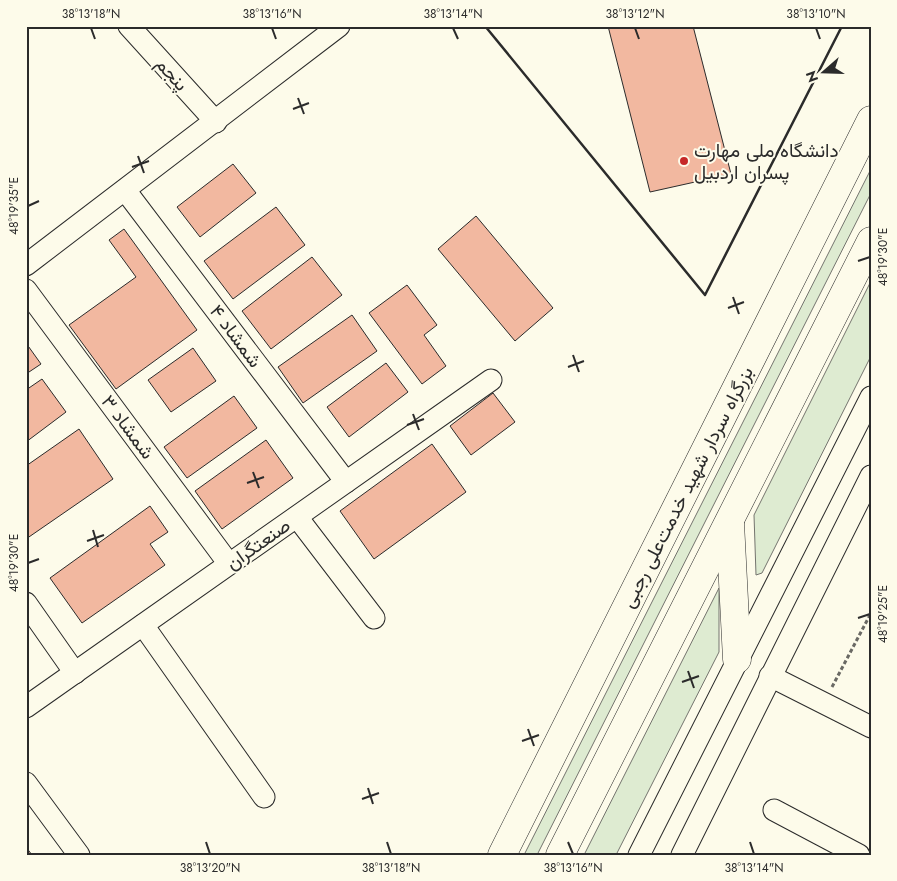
<svg xmlns="http://www.w3.org/2000/svg" width="897" height="881" font-family="Jost,Vazirmatn,sans-serif">
  <style>
    .green { fill: #deebd1; stroke: #74746e }
    .building { fill: #f2b8a0; stroke: #2b2b2b }
    .lines { fill: none; stroke-linecap: round; stroke-linejoin: round }
    .minor-casing { stroke: #2b2b2b; stroke-width: 23 }
    .highway-casing { stroke: #2b2b2b; stroke-width: 29 }
    .path { stroke: #6a6964; stroke-width: 3; stroke-dasharray: 4 2.5; stroke-linecap: butt }
    .minor { stroke: #fdfbea; stroke-width: 21 }
    .highway { stroke: #fdfbea; stroke-width: 28 }
    .wall { stroke: #2b2b2b; stroke-width: 2.5 }
    .ticks { fill: none; stroke: #2b2b2b; stroke-width: 2 }
    .poi-dot { fill: #c62828; stroke: #fdfbea; stroke-width: 2 }
    .labels { text-anchor: middle; dominant-baseline: central; stroke-width: 4; stroke-linejoin: round; paint-order: stroke }
    .street-label { font-size: 19px; fill: #2b2b2b; stroke: #fdfbea }
    .poi-label { font-size: 19px; fill: #2b2b2b; stroke: #fdfbea; text-anchor: start }
    .neatline { fill: none; stroke: #2b2b2b; stroke-width: 2 }
    .ticks-label { font-size: 12px; text-anchor: middle; fill: #2b2b2b }
  </style>
  <rect width="100%" height="100%" fill="#fdfbea"/>
  <g class="green">
    <polygon points="871,169 871,193 537,855 524,855"/>
    <polygon points="871,281 871,356 762,573 756,575 754,515"/>
    <polygon points="719,588 719,652 616,855 584,855"/>
  </g>
  <g class="building">
    <polygon points="608,26 693,26 731,174 650,192"/>
    <polygon points="233,164 256,193 200,237 177,207"/>
    <polygon points="276,207 305,245 233,299 204,261"/>
    <polygon points="476,216 553,308 515,341 438,249"/>
    <polygon points="124,229 197,330 116,389 69,325 136,277 109,240"/>
    <polygon points="312,257 342,295 271,349 242,311"/>
    <polygon points="407,285 437,325 424,335 446,366 422,384 369,313"/>
    <polygon points="352,315 377,351 303,403 278,367"/>
    <polygon points="26,343 41,364 26,374"/>
    <polygon points="193,348 216,381 171,412 148,380"/>
    <polygon points="386,363 408,392 349,437 327,407"/>
    <polygon points="42,379 66,412 26,442 26,390"/>
    <polygon points="493,393 515,422 471,455 450,426"/>
    <polygon points="234,396 257,428 187,478 164,447"/>
    <polygon points="79,429 113,479 26,539 26,466"/>
    <polygon points="266,440 293,478 222,529 195,491"/>
    <polygon points="432,444 466,492 374,559 340,511"/>
    <polygon points="150,506 168,532 150,544 165,565 82,623 50,578"/>
    <polygon points="26,847 32,855 26,855"/>
  </g>
  <g class="lines">
    <defs>
      <g id="minor">
        <polyline points="129,26 216,122"/>
        <polyline points="125,190 346,482"/>
        <polyline points="26,265 339,26"/>
        <polyline points="26,290 229,564"/>
        <polyline points="297,517 374,618"/>
        <polyline points="26,603 75,673"/>
        <polyline points="143,625 264,797"/>
        <polyline points="770,676 871,727"/>
        <polyline points="26,707 491,380"/>
        <polyline points="26,783 79,855"/>
        <polyline points="774,810 859,855"/>
        <polyline points="639,855 871,397"/>
        <polyline points="682,855 871,476"/>
      </g>
      <g id="highway">
        <polyline points="730,523 737,659"/>
        <polyline points="502,855 871,120"/>
        <polyline points="560,855 871,241"/>
      </g>
    </defs>
    <use href="#minor" class="minor-casing"/>
    <use href="#highway" class="highway-casing"/>
    <polyline class="path" points="832,687 871,613"/>
    <use href="#minor" class="minor"/>
    <use href="#highway" class="highway"/>
    <polyline class="wall" points="485,26 705,295 842,26"/>
  </g>
  <path class="ticks" d="M91,28L95,39M272,28L276,39M453,28L458,39M635,28L639,39M816,28L820,39M298,98L304,114M293,109L309,103M138,156L144,173M132,167L149,161M28,206L39,201M858,261L870,257M733,297L739,314M728,308L744,302M573,355L579,372M568,367L584,361M413,414L419,430M407,425L424,419M253,472L259,488M247,483L264,477M93,530L98,547M87,541L104,535M28,563L39,559M858,618L870,614M688,671L694,688M682,682L699,676M528,729L534,746M522,741L539,735M368,788L373,804M362,799L379,793M206,842L210,854M387,842L391,854M568,842L573,854M750,842L754,854"/>
  <circle class="poi-dot" cx="684" cy="161" r="5"/>
  <g class="labels">
    <g class="street-label">
      <text transform="translate(172 74) rotate(48)">پنجم</text>
      <text transform="translate(236 336) rotate(53)">شمشاد ۴</text>
      <text transform="translate(128 427) rotate(53)">شمشاد ۳</text>
      <text transform="translate(687 487) rotate(-63)">بزرگراه سردار شهید خدمت‌علی رجبی</text>
      <text transform="translate(258 544) rotate(-35)">صنعتگران</text>
    </g>
    <g class="poi-label">
      <text x="694" y="150">دانشگاه ملی مهارت<tspan x="694" dy="22">پسران اردبیل</tspan></text>
    </g>
  </g>
  <rect width="897" height="881" fill="none" stroke="#fdfbea" stroke-width="55"/>
  <g transform="translate(824 72) rotate(250)" stroke="#fdfbea" stroke-width="4" paint-order="stroke">
  <path d="M0-4L9 19L0 12L-9 19Z" fill="#2b2b2b"/>
  <text y="-8" font-size="14" font-weight="bold" text-anchor="middle" fill="#2b2b2b">N</text>
  </g>
  <rect x="28" y="28" width="842" height="826" class="neatline"/>
  <g class="ticks-label">
    <text x="91" y="18">38°13'18"N</text>
    <text x="272" y="18">38°13'16"N</text>
    <text x="453" y="18">38°13'14"N</text>
    <text x="635" y="18">38°13'12"N</text>
    <text x="816" y="18">38°13'10"N</text>
    <text transform="translate(14 206) rotate(-90)" y="4">48°19'35"E</text>
    <text transform="translate(883 257) rotate(-90)" y="4">48°19'30"E</text>
    <text transform="translate(14 563) rotate(-90)" y="4">48°19'30"E</text>
    <text transform="translate(883 614) rotate(-90)" y="4">48°19'25"E</text>
    <text x="210" y="872">38°13'20"N</text>
    <text x="391" y="872">38°13'18"N</text>
    <text x="573" y="872">38°13'16"N</text>
    <text x="754" y="872">38°13'14"N</text>
  </g>
</svg>
